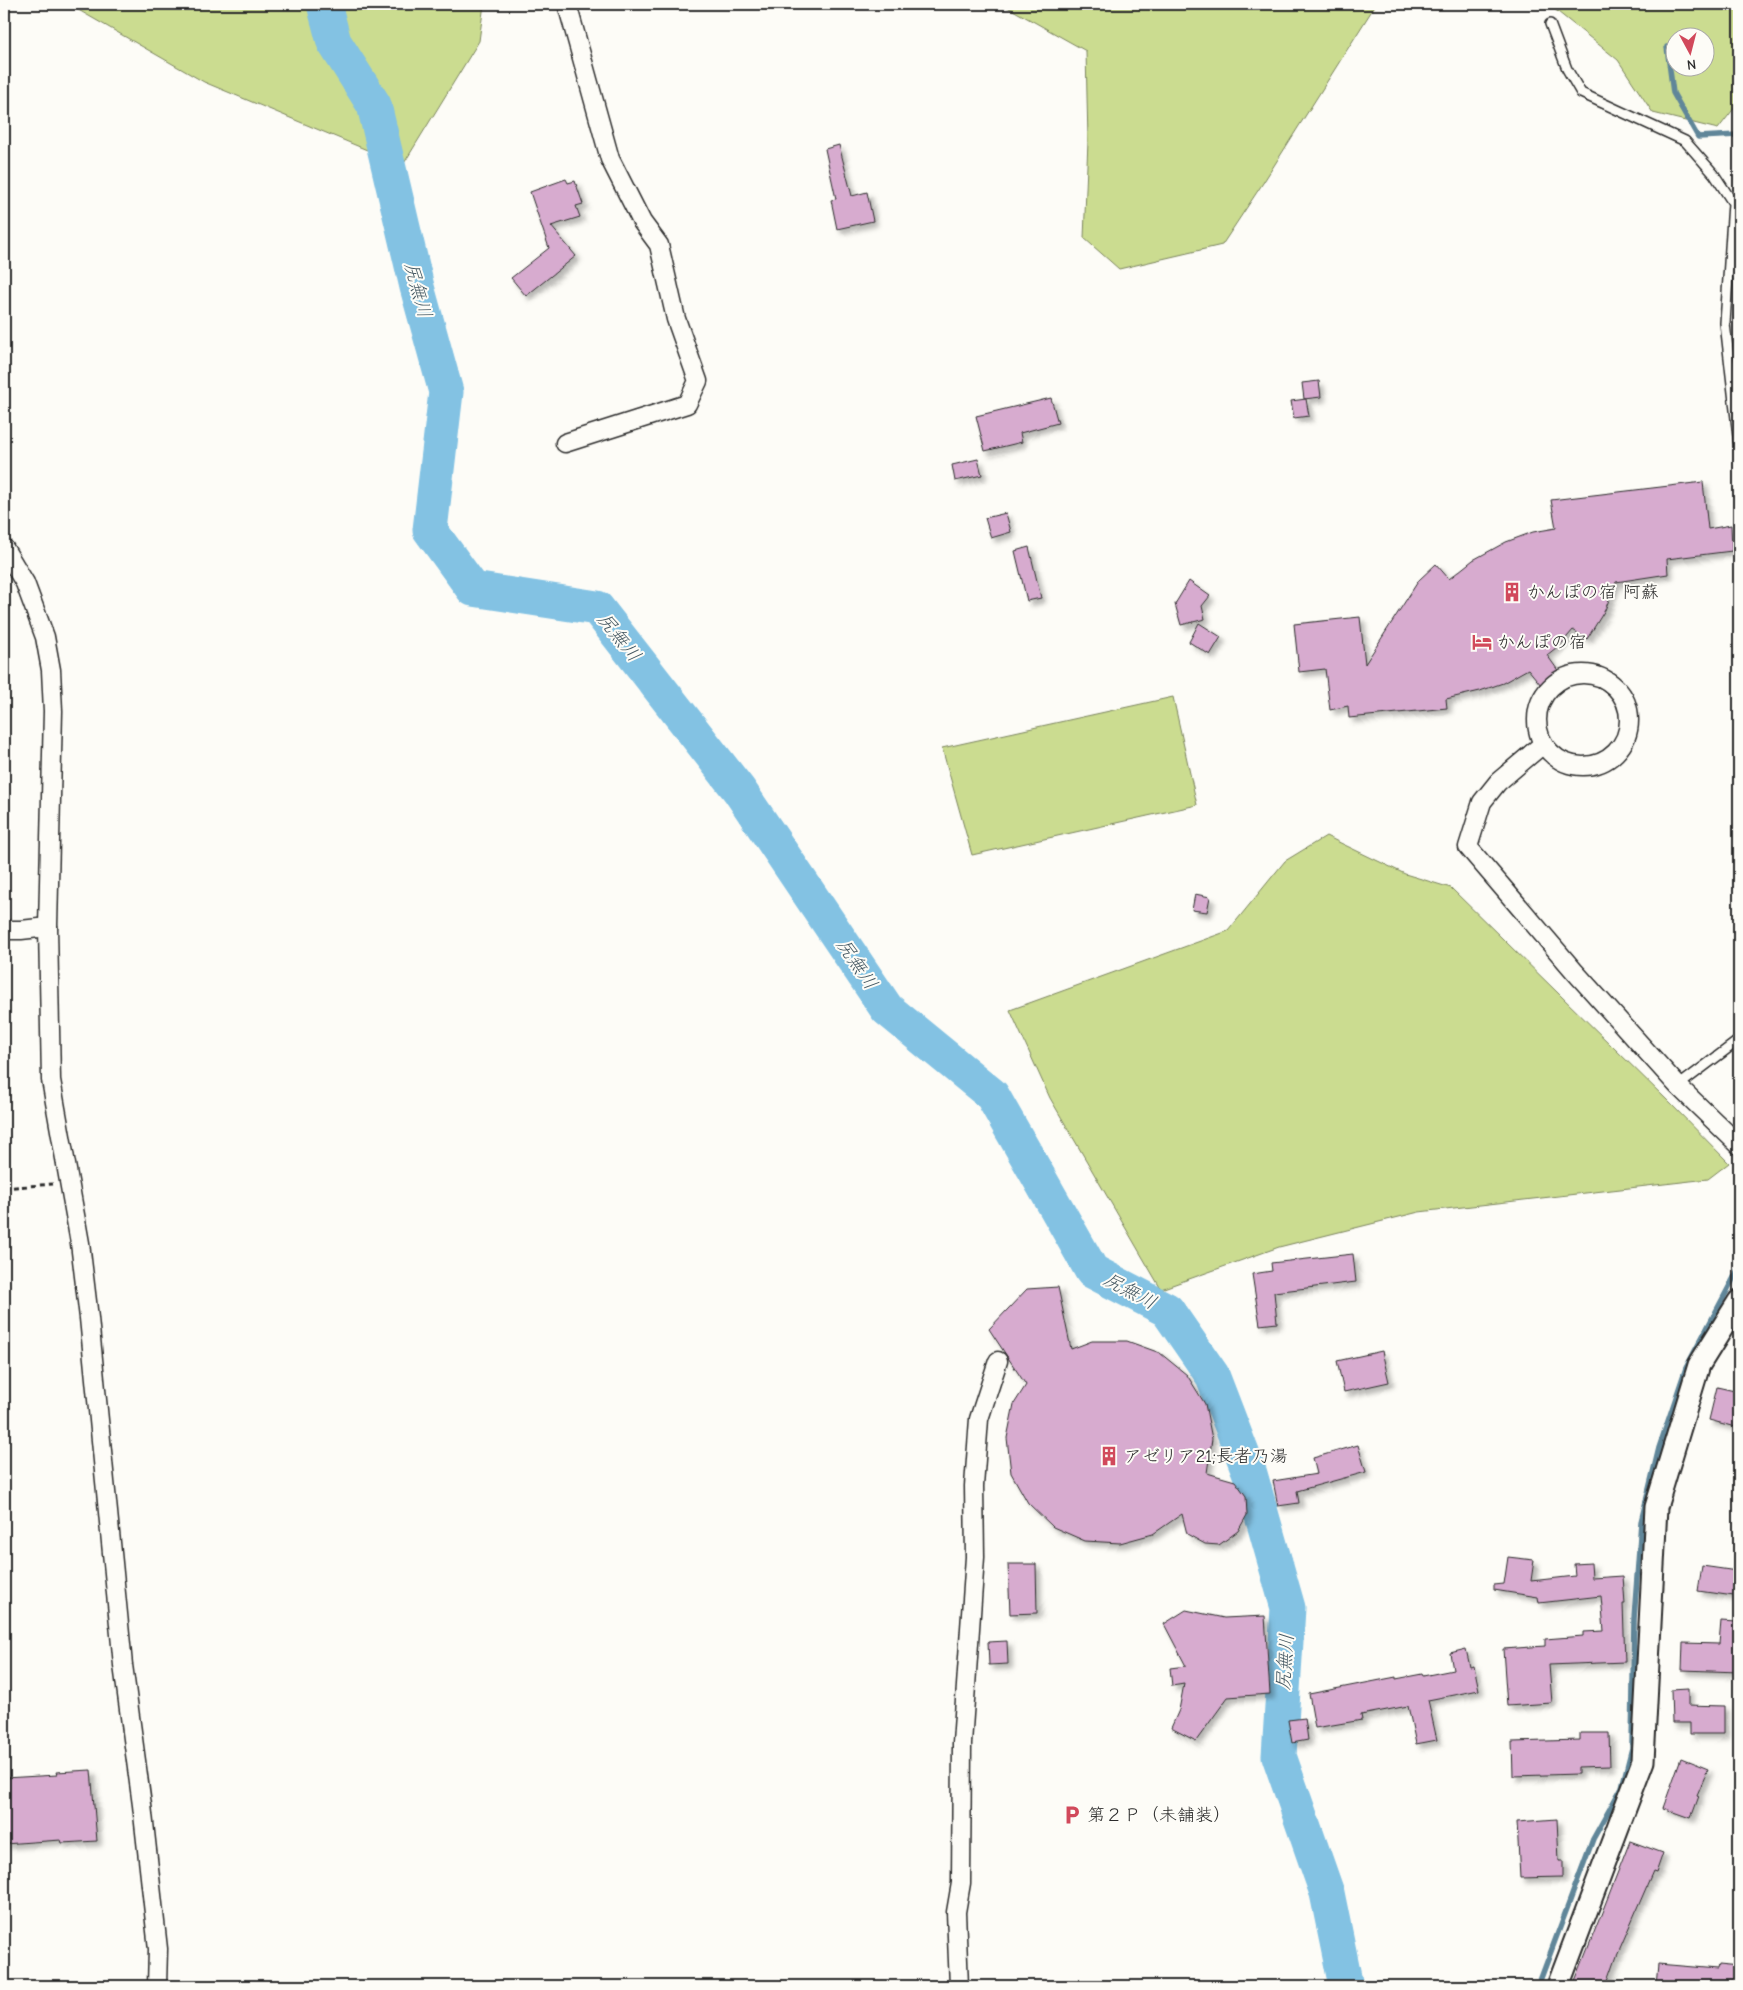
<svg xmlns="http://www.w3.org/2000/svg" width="1743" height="1990" font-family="'Comic Neue','Klee One',sans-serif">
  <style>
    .green { fill: #cbdc90; stroke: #7b845e; fill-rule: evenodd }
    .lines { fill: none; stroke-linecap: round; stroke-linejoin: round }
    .stream { stroke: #608699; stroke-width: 5.5 }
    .river { stroke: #83c2e3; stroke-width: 35 }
    .building { fill: #d7abcf; stroke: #2b2b2b; filter: url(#shadow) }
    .service-casing { stroke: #2b2b2b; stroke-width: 12 }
    .minor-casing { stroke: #2b2b2b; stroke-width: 21 }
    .tertiary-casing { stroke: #2b2b2b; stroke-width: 25 }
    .path { stroke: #2b2b2b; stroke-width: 3; stroke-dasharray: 5 4; stroke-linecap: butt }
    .service { stroke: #fdfcf7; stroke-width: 9 }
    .minor { stroke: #fdfcf7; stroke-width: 18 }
    .tertiary { stroke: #fdfcf7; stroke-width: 21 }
    .labels { text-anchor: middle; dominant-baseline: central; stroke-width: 4; stroke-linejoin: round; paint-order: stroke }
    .poi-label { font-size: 18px; fill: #2b2b2b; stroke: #fdfcf7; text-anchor: start }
    .water-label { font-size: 19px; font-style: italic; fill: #455862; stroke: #fdfcf7 }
  </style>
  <defs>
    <filter id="shadow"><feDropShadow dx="4.5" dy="4.5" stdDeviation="2.5" flood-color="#0004"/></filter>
  </defs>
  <rect width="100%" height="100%" fill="#fdfcf7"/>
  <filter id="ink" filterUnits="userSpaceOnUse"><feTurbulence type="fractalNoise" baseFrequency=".02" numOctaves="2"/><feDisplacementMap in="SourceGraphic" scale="10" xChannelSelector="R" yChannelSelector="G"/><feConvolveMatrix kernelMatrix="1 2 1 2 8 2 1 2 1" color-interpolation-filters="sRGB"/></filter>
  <g filter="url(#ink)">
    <g class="green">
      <polygon points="68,4 484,4 479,41 403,165 204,82"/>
      <polygon points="1002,4 1376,4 1263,183 1222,245 1119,269 1084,238 1088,141 1086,51"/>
      <path d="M1548,4H1739V102L1718,129L1653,113L1618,60ZM1676,38H1706V68H1676Z"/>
      <polygon points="1173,697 1197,805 972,855 942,748"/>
      <polygon points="1326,836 1405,874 1451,888 1667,1100 1729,1163 1708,1179 1419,1212 1279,1247 1161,1289 1050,1098 1010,1010 1228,931 1285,861"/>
    </g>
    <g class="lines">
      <g class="stream">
        <polyline points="1667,47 1673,93 1698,137 1738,135 1739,138"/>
        <polyline points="1538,1986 1593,1839 1622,1787 1632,1748 1634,1619 1641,1522 1659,1448 1686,1368 1739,1268"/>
      </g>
      <polyline class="river" points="324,4 334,42 374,105 417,287 446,392 430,530 473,589 597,608 739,790 887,1009 992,1095 1092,1271 1167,1310 1212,1375 1250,1474 1288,1608 1279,1756 1327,1893 1346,1986"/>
    </g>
    <g class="building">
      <polygon points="839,145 852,196 867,192 873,221 837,229 831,200 836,199 825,149"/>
      <polygon points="566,179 568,183 575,181 583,204 576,206 580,217 551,226 576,256 526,296 511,278 549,248 530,192"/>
      <polygon points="1319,381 1321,397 1304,399 1302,383"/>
      <polygon points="1051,398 1058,423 1020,433 1022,442 985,451 976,416"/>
      <polygon points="1306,399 1309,416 1294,418 1291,401"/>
      <polygon points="978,459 982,475 955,481 952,465"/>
      <polygon points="1703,482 1708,529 1731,525 1732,551 1667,559 1668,574 1616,582 1605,610 1587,639 1573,630 1561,644 1547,655 1562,676 1545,690 1528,669 1503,683 1480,691 1446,699 1447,708 1349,718 1348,706 1330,710 1325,669 1299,672 1294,624 1360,617 1365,664 1419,580 1436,564 1449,579 1473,560 1506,542 1533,532 1556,528 1551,500"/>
      <polygon points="1006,513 1011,532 991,538 985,518"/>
      <polygon points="1029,547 1041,598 1027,601 1015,551"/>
      <polygon points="1189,581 1210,596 1202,606 1205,619 1181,625 1175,604"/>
      <polygon points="1199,623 1221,637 1210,655 1189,642"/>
      <polygon points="1195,894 1210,897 1207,912 1192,910"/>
      <polygon points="1353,1254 1356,1282 1274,1292 1277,1323 1260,1325 1252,1274 1272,1271 1271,1263"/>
      <polygon points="1058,1287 1071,1349 1092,1341 1127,1341 1160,1353 1187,1375 1205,1404 1212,1439 1207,1473 1235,1481 1246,1496 1247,1515 1238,1531 1219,1545 1205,1544 1187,1534 1182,1514 1153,1534 1120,1543 1085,1541 1053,1527 1028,1503 1011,1473 1007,1438 1014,1404 1026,1385 989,1329 1027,1289"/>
      <polygon points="1382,1351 1389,1382 1344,1392 1337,1361"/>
      <polygon points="1717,1387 1739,1392 1739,1428 1709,1420"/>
      <polygon points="1358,1445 1366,1472 1297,1491 1299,1503 1278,1506 1273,1481 1317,1474 1313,1458"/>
      <polygon points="1508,1557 1534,1560 1531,1581 1575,1576 1574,1564 1591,1563 1592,1578 1623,1576 1625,1604 1623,1604 1625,1662 1549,1665 1552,1703 1507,1706 1503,1649 1545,1646 1545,1639 1583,1636 1583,1632 1604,1631 1601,1596 1539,1603 1538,1597 1494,1590 1494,1585 1504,1584"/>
      <polygon points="1008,1564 1036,1564 1037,1613 1010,1614"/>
      <polygon points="1702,1566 1737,1571 1734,1596 1698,1591"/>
      <polygon points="1186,1610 1224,1618 1265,1616 1270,1694 1228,1697 1196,1741 1171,1728 1179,1710 1184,1684 1172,1686 1170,1668 1186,1666 1164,1624"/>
      <polygon points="1721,1621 1736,1622 1735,1639 1739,1640 1739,1672 1682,1670 1683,1643 1719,1644"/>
      <polygon points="1007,1641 1008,1664 989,1665 988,1642"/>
      <polygon points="1466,1649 1470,1667 1474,1666 1479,1690 1428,1700 1437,1740 1416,1744 1408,1706 1361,1715 1362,1720 1315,1728 1309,1694 1396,1677 1396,1679 1422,1674 1423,1676 1453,1670 1450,1653"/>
      <polygon points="1688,1689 1688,1705 1724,1706 1724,1734 1690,1734 1690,1723 1672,1723 1671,1690"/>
      <polygon points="1305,1718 1308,1740 1292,1743 1288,1720"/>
      <polygon points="1580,1733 1609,1733 1610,1766 1578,1767 1578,1774 1513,1776 1512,1742 1580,1740"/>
      <polygon points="1681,1758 1708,1769 1697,1795 1699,1796 1691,1818 1663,1808"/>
      <polygon points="91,1770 97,1841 62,1843 61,1840 4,1844 4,1778 57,1775 56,1772"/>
      <polygon points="1557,1819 1559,1861 1563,1861 1563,1877 1520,1878 1517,1822"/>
      <polygon points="1630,1841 1663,1853 1656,1873 1653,1872 1617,1955 1606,1986 1573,1986"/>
      <polygon points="1658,1964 1717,1969 1718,1965 1739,1967 1739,1986 1656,1986"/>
    </g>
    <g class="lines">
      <defs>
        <g id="service">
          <polyline points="1550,24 1567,69 1581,93 1685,141 1714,174 1733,203 1725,323 1739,445"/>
          <polyline points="1678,1086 1739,1040"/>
        </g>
        <g id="minor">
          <polyline points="565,443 687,404 698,381 676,319 659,245 642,222 610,159 567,4"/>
          <polyline points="4,548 25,583 45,637 51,670 53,711 48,927 51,1080 80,1243 89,1318 123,1665 142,1805 158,1949 157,1986"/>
          <circle cx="1583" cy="720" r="46"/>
          <polyline points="1543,744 1498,782 1482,802 1468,847 1575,972 1678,1086 1739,1145"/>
          <polyline points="4,930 21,930 48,927"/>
          <polyline points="959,1986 956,1912 961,1883 962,1743 975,1557 974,1486 979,1419 998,1361"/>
        </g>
        <polyline id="tertiary" points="1558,1986 1643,1761 1656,1507 1699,1365 1739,1301"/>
      </defs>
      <use href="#service" class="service-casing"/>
      <use href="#minor" class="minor-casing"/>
      <use href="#tertiary" class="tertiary-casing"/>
      <polyline class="path" points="4,1188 53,1184"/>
      <use href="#service" class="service"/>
      <use href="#minor" class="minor"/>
      <use href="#tertiary" class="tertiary"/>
    </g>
  </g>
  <defs>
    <symbol id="building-bare" viewBox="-9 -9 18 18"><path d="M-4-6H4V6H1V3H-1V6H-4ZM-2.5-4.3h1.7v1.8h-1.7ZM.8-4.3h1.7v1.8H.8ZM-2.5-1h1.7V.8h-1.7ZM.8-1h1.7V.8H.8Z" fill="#d1495b" stroke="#fdfcf7" stroke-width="2.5" paint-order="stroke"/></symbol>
    <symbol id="hotel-bare" viewBox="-9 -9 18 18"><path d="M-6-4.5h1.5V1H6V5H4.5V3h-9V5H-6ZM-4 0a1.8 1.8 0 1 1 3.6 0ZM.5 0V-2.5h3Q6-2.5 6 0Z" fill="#d1495b" stroke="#fdfcf7" stroke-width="2.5" paint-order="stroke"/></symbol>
    <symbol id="parking-bare" viewBox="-9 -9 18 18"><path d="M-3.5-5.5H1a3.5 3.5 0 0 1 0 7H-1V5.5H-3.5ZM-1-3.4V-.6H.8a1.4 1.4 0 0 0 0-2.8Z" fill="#d1495b" stroke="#fdfcf7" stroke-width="2.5" paint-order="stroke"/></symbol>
  </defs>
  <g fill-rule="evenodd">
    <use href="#building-bare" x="1498" y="578" width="28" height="28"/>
    <use href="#hotel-bare" x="1468" y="628" width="28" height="28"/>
    <use href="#building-bare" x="1095" y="1442" width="28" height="28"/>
    <use href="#parking-bare" x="1058" y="1801" width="28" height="28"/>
  </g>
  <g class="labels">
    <g class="poi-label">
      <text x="1527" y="592">かんぽの宿 阿蘇</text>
      <text x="1497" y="642">かんぽの宿</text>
      <text x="1124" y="1456">アゼリア21;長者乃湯</text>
      <text x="1087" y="1815">第２Ｐ（未舗装）</text>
    </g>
    <g class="water-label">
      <text transform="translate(418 290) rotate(75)">尻無川</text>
      <text transform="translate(619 637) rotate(51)">尻無川</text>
      <text transform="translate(857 964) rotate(56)">尻無川</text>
      <text transform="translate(1130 1291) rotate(28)">尻無川</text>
      <text transform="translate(1285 1662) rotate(-86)">尻無川</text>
    </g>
  </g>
  <rect width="1743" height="1990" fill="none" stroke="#fdfcf7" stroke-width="20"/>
  <rect x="10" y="10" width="1723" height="1970" fill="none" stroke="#2b2b2b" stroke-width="2" filter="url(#ink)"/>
  <g transform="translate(1690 52) rotate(173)"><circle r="24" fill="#fdfcf7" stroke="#a9a8a5"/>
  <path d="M0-4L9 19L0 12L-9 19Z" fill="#d1495b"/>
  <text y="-8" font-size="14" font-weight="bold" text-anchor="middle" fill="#2b2b2b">N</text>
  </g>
</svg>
